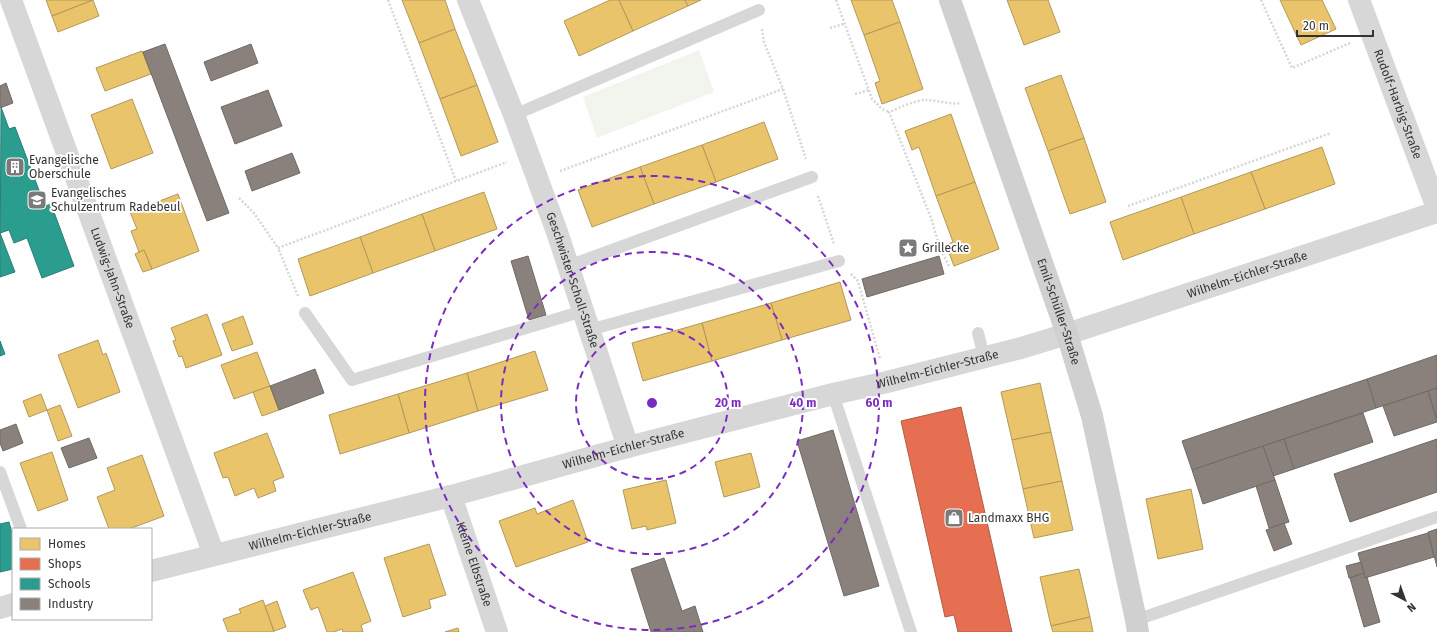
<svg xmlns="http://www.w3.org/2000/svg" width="1437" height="632" font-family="'Fira Sans',sans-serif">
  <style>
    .green { fill: #f1f5ed }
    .homes { fill: #e9c46a; stroke: #b2985a }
    .shops { fill: #e76f51; stroke: #b15d48 }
    .schools { fill: #2a9d8f; stroke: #2d7d73 }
    .industry { fill: #8a817c; stroke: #706a66 }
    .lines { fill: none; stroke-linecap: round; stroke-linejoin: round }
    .path { stroke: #d6d6d6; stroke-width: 2.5; stroke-dasharray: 2 2; stroke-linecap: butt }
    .lane { stroke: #d7d7d7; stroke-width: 12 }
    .street { stroke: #d7d7d7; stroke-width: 22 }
    .secondary { stroke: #d0d0d0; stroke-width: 22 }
    .ring { fill: none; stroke: #7b2cbf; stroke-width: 2; stroke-dasharray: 7 5 }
    .labels { text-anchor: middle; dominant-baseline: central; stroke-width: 4; stroke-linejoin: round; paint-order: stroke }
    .street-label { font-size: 12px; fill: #333; stroke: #fff }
    .poi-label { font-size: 12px; fill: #333; stroke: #fff; text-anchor: start }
    .centre { fill: #7b2cbf; stroke: #fff; stroke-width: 2 }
    .ring-label { font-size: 12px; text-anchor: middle; font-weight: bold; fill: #7b2cbf; stroke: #fff; stroke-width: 4; stroke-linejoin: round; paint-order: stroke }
  </style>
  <rect width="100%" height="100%" fill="#fff"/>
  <polygon class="green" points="699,50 714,92 597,138 583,97"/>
  <g class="homes">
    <polygon points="46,0 93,0 52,16"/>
    <polygon points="93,0 99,16 58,32 52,16"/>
    <polygon points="402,0 445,0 455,29 419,43"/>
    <polygon points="610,0 619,0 633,31 579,56 564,21"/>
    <polygon points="619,0 685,0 688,6 633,31"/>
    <polygon points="685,0 701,0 688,6"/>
    <polygon points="851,0 892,0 900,22 864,35"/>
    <polygon points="1007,0 1048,0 1060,32 1024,45"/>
    <polygon points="1280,0 1322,0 1336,29 1301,45"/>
    <polygon points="900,22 923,89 882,104 875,83 880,81 864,35"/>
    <polygon points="455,29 477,85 440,99 419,43"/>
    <polygon points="142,51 151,74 105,91 96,68"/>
    <polygon points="1061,75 1084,138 1048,151 1025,88"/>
    <polygon points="477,85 498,142 461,156 440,99"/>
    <polygon points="132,99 153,153 111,169 91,115"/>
    <polygon points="951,114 975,182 936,196 919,147 912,150 905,131"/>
    <polygon points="764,122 778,159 716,182 702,145"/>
    <polygon points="1084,138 1106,202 1070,214 1048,151"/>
    <polygon points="702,145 716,182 654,204 640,167"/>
    <polygon points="1322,147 1335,184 1265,209 1251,172"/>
    <polygon points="640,167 654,204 592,227 578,190"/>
    <polygon points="1251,172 1265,209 1194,234 1181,197"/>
    <polygon points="975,182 999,249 954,266 946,245 953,242 936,196"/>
    <polygon points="484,192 497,229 435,251 422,214"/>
    <polygon points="178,194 199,251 152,269 144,250 139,252 131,231 137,229 130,212"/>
    <polygon points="1181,197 1194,234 1123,260 1110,222"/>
    <polygon points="422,214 435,251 373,273 360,237"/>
    <polygon points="360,237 373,273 310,296 298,259"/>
    <polygon points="144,250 152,269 143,272 135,254"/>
    <polygon points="840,282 851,320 782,340 771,303"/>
    <polygon points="771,303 782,340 712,361 702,323"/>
    <polygon points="207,314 222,355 186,368 182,356 179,357 173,341 176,340 171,328"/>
    <polygon points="243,316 253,344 232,351 222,324"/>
    <polygon points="702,323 712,361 643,381 632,343"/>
    <polygon points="98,340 103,355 106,353 120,392 78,408 58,355"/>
    <polygon points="535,351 548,390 478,411 467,373"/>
    <polygon points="257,352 270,386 234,399 221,365"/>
    <polygon points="467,373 478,411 409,433 398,394"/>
    <polygon points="1040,383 1051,432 1012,440 1001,392"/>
    <polygon points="270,386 279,410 262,416 253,392"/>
    <polygon points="41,394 47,410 29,417 23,401"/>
    <polygon points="398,394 409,433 340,454 329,415"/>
    <polygon points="60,405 72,436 58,441 47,410"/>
    <polygon points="1051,432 1062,481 1023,489 1012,440"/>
    <polygon points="267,433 284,477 273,481 276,491 258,498 254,488 235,496 228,477 223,478 214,453"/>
    <polygon points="52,452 68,500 38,511 20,463"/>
    <polygon points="751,453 760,487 724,497 715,462"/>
    <polygon points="142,455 164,516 129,529 109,529 97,497 115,490 107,468"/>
    <polygon points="666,480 676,523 647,530 646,526 632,529 623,490"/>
    <polygon points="1062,481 1073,530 1034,538 1023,489"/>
    <polygon points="1191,489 1203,549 1158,559 1146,499"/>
    <polygon points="573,500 588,542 516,567 499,521 535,508 537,514"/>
    <polygon points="429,544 446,595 429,600 431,608 403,617 384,558"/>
    <polygon points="1079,569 1090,617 1051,626 1040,577"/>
    <polygon points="353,572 371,621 361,625 363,632 343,632 342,629 334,632 327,632 318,607 311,610 303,590"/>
    <polygon points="263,600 274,632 228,632 223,619 241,613 239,609"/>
    <polygon points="277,601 286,627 274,631 265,606"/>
    <polygon points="1090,617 1093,632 1053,632 1051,626"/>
    <polygon points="458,628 459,632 445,632"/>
  </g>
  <polygon class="shops" points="961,407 1012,632 958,632 954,615 945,617 901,421"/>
  <g class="schools">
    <polygon points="1,107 9,129 15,127 45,206 51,204 74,266 42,278 27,238 14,243 9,230 0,233 15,272 0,277"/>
    <polygon points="0,341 5,354 0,356"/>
    <polygon points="9,522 13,537 13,569 0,572 0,524"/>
  </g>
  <g class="industry">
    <polygon points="165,44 229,213 207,221 143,52"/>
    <polygon points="251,44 258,63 211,81 204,62"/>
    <polygon points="6,83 13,103 0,108 0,86"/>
    <polygon points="268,90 282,126 235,144 221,107"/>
    <polygon points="292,153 300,173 252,191 245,171"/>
    <polygon points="528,256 546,315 529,320 511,261"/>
    <polygon points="939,256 944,274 867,297 862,279"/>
    <polygon points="1437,355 1437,388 1376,408 1367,379"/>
    <polygon points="315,369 324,393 279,410 270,386"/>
    <polygon points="1367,379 1376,408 1192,470 1182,441"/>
    <polygon points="1437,388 1437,419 1428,391"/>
    <polygon points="1428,391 1437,422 1394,436 1383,406"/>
    <polygon points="1363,413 1373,442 1294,469 1284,439"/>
    <polygon points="16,424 23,443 3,451 0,443 0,430"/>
    <polygon points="833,430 879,586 844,596 797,441"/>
    <polygon points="89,438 97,458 69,468 61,448"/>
    <polygon points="1284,439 1294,469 1273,476 1263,446"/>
    <polygon points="1437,439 1437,492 1350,522 1334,474"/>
    <polygon points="1263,446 1275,480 1203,504 1192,470"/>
    <polygon points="1275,480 1289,522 1269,528 1256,486"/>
    <polygon points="1284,523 1292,544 1274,551 1266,530"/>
    <polygon points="1437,529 1437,567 1428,532"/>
    <polygon points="1428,533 1434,557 1365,578 1358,553"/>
    <polygon points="664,558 682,611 695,606 703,632 651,632 631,569"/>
    <polygon points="1361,562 1364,573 1349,578 1346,566"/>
    <polygon points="1364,573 1365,578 1367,577 1380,622 1364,627 1350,578"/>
  </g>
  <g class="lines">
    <g class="path">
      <polyline points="388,0 456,181"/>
      <polyline points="836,0 872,99 882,109 889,112"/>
      <polyline points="1261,0 1292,68 1350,43"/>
      <polyline points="830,28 844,24"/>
      <polyline points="762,29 764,42 783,89 806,159"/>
      <polyline points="855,94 869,90"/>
      <polyline points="560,171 783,89"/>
      <polyline points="818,196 834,244"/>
      <polyline points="239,198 254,213 278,248"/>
      <polyline points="1128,206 1331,133"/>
      <path d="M949,266L940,248L931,218L889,112C899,108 915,100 926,100C937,100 950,105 960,103"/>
      <polyline points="851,274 858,281 880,359"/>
      <polyline points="298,296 278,248 507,162"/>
    </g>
    <g class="lane">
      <polyline points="514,115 759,10"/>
      <polyline points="568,266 812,177"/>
      <polyline points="305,313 352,380 583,311"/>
      <polyline points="589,330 839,261"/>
      <polyline points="978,333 984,357"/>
      <polyline points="833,394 911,632"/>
      <polyline points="0,472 21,529"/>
      <polyline points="1136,620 1437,517"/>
    </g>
    <g class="street">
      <path id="s1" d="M11,0L214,555"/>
      <path id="s2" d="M468,0L514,115L557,232L628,447"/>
      <path id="s3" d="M1359,0L1437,208"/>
      <path id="s4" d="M451,496L497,632"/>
      <path id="s5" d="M151,571L451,496L628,447L833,394L887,382L1021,348L1067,334L1437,212"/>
      <polyline points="0,608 13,604"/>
    </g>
    <path class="secondary" id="s6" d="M950,0L1067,334L1092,416L1136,620L1138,632"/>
  </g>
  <g class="ring">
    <circle cx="652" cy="403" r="76"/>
    <circle cx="652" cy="403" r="151"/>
    <circle cx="652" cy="403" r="227"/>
  </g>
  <defs>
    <symbol id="building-square" viewBox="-11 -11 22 22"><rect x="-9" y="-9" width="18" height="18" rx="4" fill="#7a7a7a" stroke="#fff"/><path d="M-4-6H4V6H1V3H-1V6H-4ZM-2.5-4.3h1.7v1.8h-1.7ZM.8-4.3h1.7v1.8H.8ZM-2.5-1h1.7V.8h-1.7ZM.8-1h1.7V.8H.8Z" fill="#fff"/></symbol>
    <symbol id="school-square" viewBox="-11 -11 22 22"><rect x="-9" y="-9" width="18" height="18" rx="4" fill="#7a7a7a" stroke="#fff"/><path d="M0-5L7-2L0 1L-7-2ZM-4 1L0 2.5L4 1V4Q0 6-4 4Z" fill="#fff"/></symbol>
    <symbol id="sight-square" viewBox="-11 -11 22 22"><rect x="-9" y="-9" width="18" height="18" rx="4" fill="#7a7a7a" stroke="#fff"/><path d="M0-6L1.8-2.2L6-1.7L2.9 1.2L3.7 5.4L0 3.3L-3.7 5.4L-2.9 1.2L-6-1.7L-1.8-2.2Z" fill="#fff"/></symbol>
    <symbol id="shop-square" viewBox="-11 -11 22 22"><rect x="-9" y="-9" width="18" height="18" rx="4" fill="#7a7a7a" stroke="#fff"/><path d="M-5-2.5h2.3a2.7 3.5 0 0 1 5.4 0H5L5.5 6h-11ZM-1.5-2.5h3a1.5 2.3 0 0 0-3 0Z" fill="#fff"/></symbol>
  </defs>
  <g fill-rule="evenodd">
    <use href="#building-square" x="4" y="156" width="22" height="22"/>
    <use href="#school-square" x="26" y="189" width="22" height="22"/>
    <use href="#sight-square" x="897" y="237" width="22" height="22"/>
    <use href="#shop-square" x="943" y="507" width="22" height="22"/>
  </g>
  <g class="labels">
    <g class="street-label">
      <text stroke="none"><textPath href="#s3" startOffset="111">Rudolf-Harbig-Straße</textPath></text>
      <text stroke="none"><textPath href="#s5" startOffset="1136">Wilhelm-Eichler-Straße</textPath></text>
      <text stroke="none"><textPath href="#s1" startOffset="296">Ludwig-Jahn-Straße</textPath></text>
      <text stroke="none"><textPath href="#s2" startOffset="299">Geschwister-Scholl-Straße</textPath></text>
      <text stroke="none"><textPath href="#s6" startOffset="330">Emil-Schüller-Straße</textPath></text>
      <text stroke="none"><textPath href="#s5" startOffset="812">Wilhelm-Eichler-Straße</textPath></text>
      <text stroke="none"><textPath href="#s5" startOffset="488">Wilhelm-Eichler-Straße</textPath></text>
      <text stroke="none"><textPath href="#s5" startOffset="164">Wilhelm-Eichler-Straße</textPath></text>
      <text stroke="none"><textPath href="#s4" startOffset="72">Kleine Elbstraße</textPath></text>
    </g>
    <g class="poi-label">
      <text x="29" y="160">Evangelische<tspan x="29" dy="14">Oberschule</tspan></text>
      <text x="51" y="193">Evangelisches<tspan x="51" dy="14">Schulzentrum Radebeul</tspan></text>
      <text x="922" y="248">Grillecke</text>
      <text x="968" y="518">Landmaxx BHG</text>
    </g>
  </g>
  <circle cx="652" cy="403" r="6" class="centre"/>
  <g class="ring-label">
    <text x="728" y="407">20 m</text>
    <text x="803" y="407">40 m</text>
    <text x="879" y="407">60 m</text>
  </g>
  <rect x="12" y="528" width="140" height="92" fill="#ffffff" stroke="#adadad"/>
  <rect x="20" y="538" width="20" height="12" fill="#e9c46a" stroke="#adadad"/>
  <text x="48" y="548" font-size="12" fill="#333333">Homes</text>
  <rect x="20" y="558" width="20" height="12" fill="#e76f51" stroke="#adadad"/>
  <text x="48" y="568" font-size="12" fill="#333333">Shops</text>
  <rect x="20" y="578" width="20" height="12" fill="#2a9d8f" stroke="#adadad"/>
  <text x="48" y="588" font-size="12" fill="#333333">Schools</text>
  <rect x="20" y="598" width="20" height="12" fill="#8a817c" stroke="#adadad"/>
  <text x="48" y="608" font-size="12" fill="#333333">Industry</text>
  <g transform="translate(1405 600) rotate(139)" stroke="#ffffff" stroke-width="3" paint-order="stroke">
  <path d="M0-3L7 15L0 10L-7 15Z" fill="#333333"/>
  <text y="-6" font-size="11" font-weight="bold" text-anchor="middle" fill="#333333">N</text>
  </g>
  <path d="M1297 30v6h76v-6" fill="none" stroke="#333333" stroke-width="2"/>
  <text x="1303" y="30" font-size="12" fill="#333333" stroke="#ffffff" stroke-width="3" paint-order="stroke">20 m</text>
</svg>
